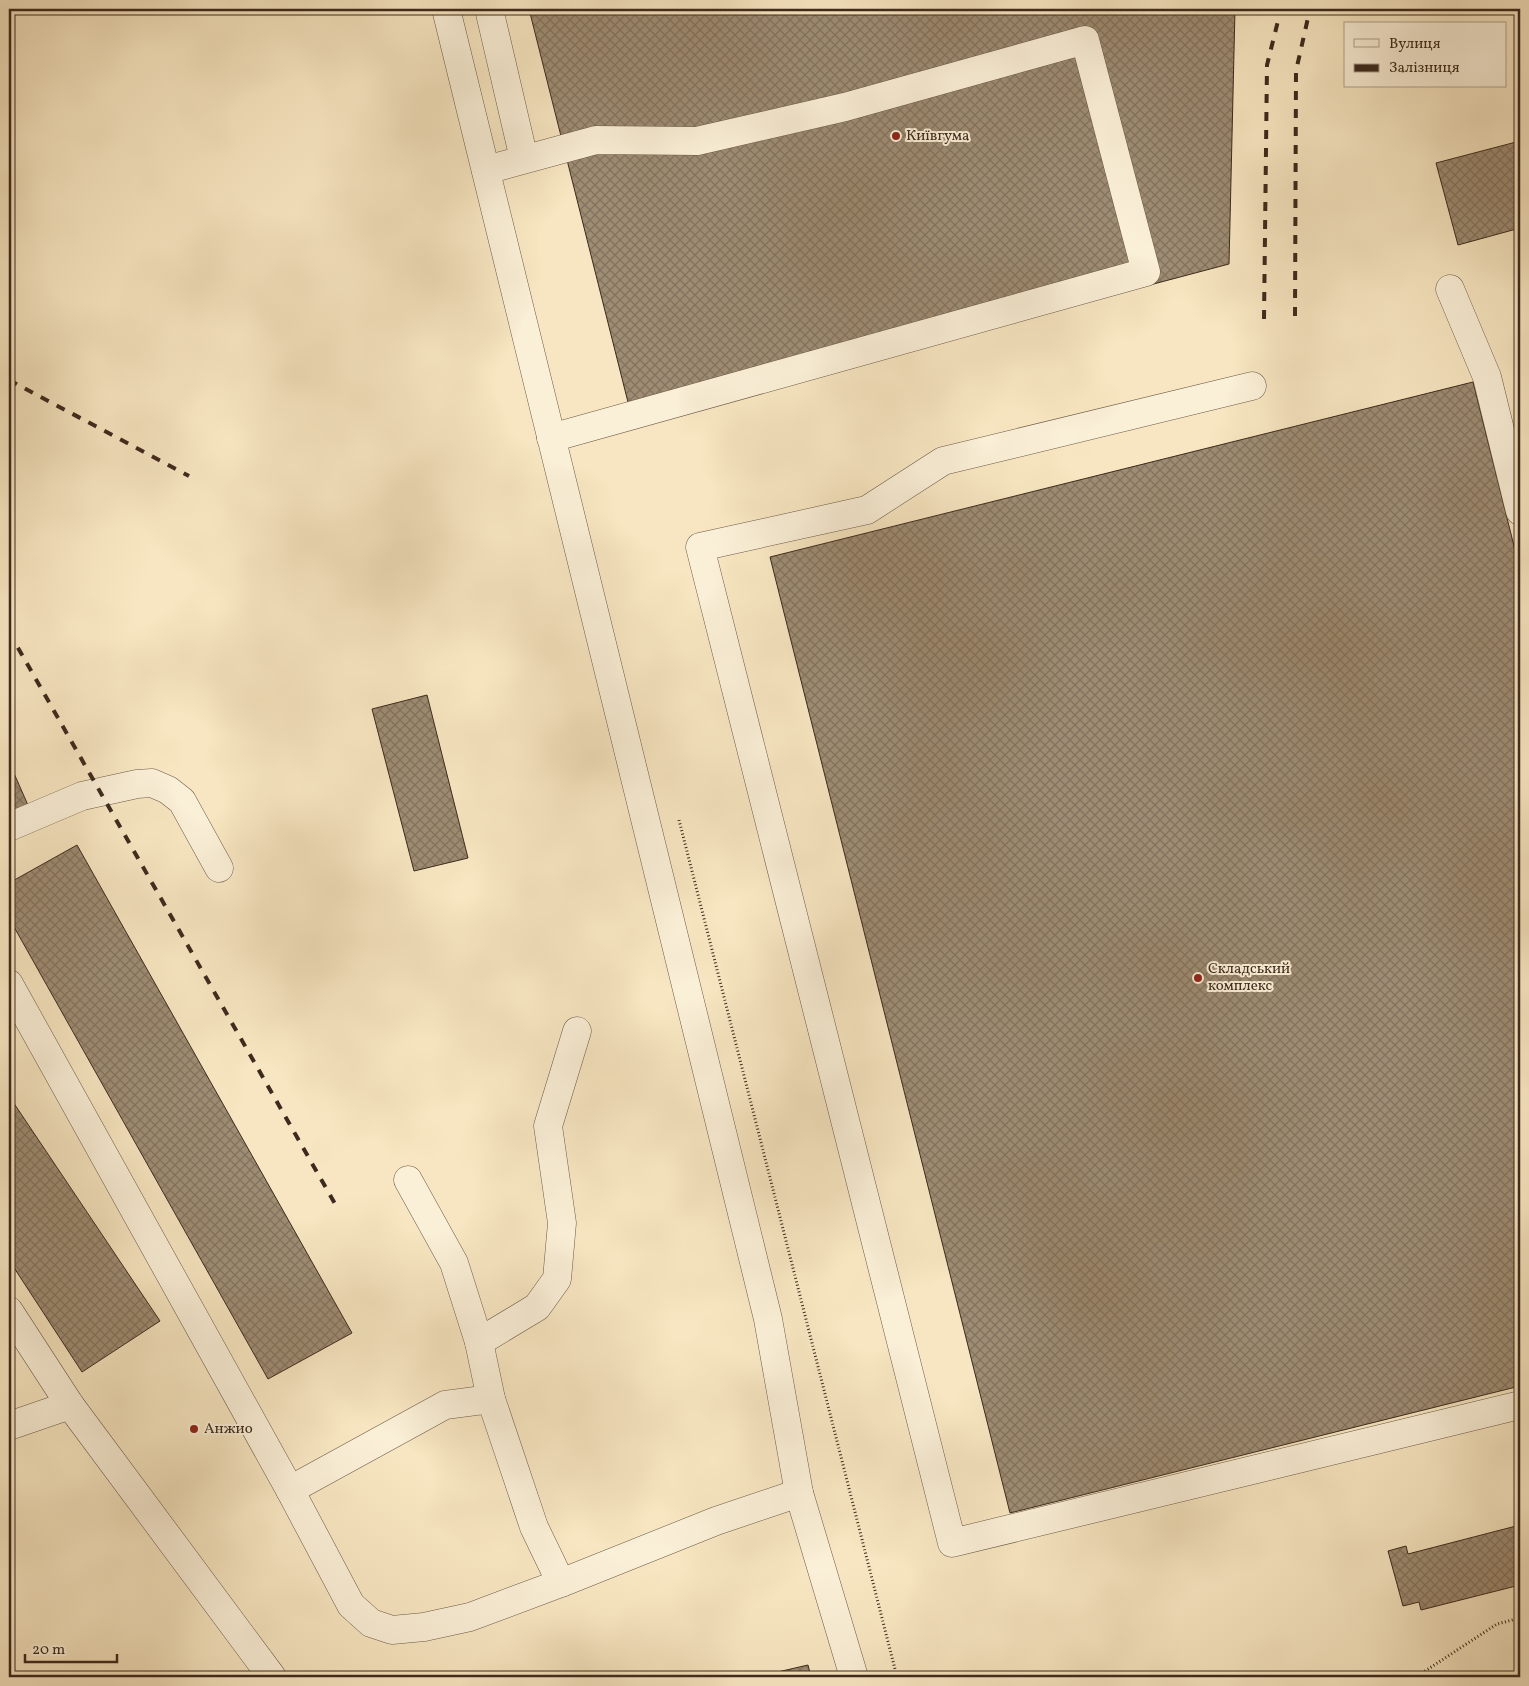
<svg xmlns="http://www.w3.org/2000/svg" width="1529" height="1686" font-family="Vollkorn,serif">
  <style>
    .building { fill: url(#building-cross-hatch); stroke: #3d2a1e }
    .lines { fill: none; stroke-linecap: round; stroke-linejoin: round }
    .minor-casing { stroke: #6c5947; stroke-width: 29 }
    .path { stroke: #3d2a1e; stroke-width: 3; stroke-dasharray: 1 2.5; stroke-linecap: butt }
    .minor { stroke: #faefd7; stroke-width: 28 }
    .rail { stroke: #3d2a1e; stroke-width: 4; stroke-dasharray: 9 9; stroke-linecap: butt }
    .poi-dot { fill: #8f2418; stroke: #faefd7; stroke-width: 2 }
    .labels { text-anchor: middle; dominant-baseline: central; stroke-width: 4; stroke-linejoin: round; paint-order: stroke }
    .poi-label { font-size: 15px; fill: #3d2a1e; stroke: #faefd7; text-anchor: start }
  </style>
  <defs>
    <pattern id="building-cross-hatch" width="8" height="8" patternUnits="userSpaceOnUse" patternTransform="scale(1.25)"><rect width="8" height="8" fill="#9e8c73"/><path d="M0 0l8 8M0 8l8-8" fill="none" stroke="#82735e"/></pattern>
  </defs>
  <rect width="100%" height="100%" fill="#f7e6c1"/>
  <filter id="stains"><feTurbulence type="fractalNoise" baseFrequency=".004" numOctaves="4"/><feColorMatrix values="0 0 0 0 .2 0 0 0 0 .09 0 0 0 0 .02 0 0 0 .5 -.17"/></filter>
  <radialGradient id="worn" r=".72"><stop offset=".6" stop-color="#630" stop-opacity="0"/><stop offset="1" stop-color="#630" stop-opacity=".3"/></radialGradient>
  <g class="building">
    <polygon points="529,9 1235,9 1229,264 633,422"/>
    <polygon points="1520,141 1520,228 1458,245 1436,163"/>
    <polygon points="1473,382 1520,570 1520,1386 1010,1513 770,557"/>
    <polygon points="427,695 468,858 414,871 372,709"/>
    <polygon points="9,762 31,812 9,821"/>
    <polygon points="77,845 352,1333 268,1379 9,918 9,883"/>
    <polygon points="9,1096 160,1321 82,1372 9,1260"/>
    <polygon points="1520,1525 1520,1585 1421,1610 1419,1602 1403,1606 1388,1551 1406,1546 1408,1554"/>
    <polygon points="808,1665 811,1677 756,1677"/>
  </g>
  <g class="lines">
    <defs>
      <g id="minor">
        <polyline points="446,9 768,1319 799,1493 854,1677"/>
        <polyline points="489,9 524,159"/>
        <polyline points="486,170 596,140 697,141 845,107 1085,40 1146,272 551,438"/>
        <polyline points="1450,289 1487,377 1520,511"/>
        <polyline points="1252,386 943,461 867,510 700,547 952,1543 1520,1405"/>
        <polyline points="9,827 82,796 137,784 152,783 168,790 182,801 219,868"/>
        <polyline points="9,984 290,1490 351,1605 371,1623 392,1630 424,1627 470,1617 561,1583 716,1521 799,1493"/>
        <polyline points="408,1180 454,1263 479,1342 491,1399 534,1527 561,1583"/>
        <polyline points="9,1311 70,1405 272,1677"/>
        <polyline points="479,1342 537,1307 557,1279 562,1223 548,1126 577,1031"/>
        <polyline points="9,1426 70,1405"/>
        <polyline points="290,1490 445,1405 491,1399"/>
      </g>
    </defs>
    <use href="#minor" class="minor-casing"/>
    <g class="path">
      <polyline points="679,820 897,1677"/>
      <polyline points="1416,1677 1497,1624 1520,1618"/>
    </g>
    <use href="#minor" class="minor"/>
    <g class="rail">
      <polyline points="1295,316 1296,71 1310,9"/>
      <polyline points="1264,319 1267,65 1281,9"/>
      <polyline points="9,380 189,476"/>
      <polyline points="9,632 338,1209"/>
    </g>
  </g>
  <g class="poi-dot">
    <circle cx="896" cy="136" r="5"/>
    <circle cx="1198" cy="978" r="5"/>
    <circle cx="194" cy="1429" r="5"/>
  </g>
  <g class="labels">
    <g class="poi-label">
      <text x="906" y="136">Київгума</text>
      <text x="1208" y="969">Складський<tspan x="1208" dy="17">комплекс</tspan></text>
      <text x="204" y="1429">Анжио</text>
    </g>
  </g>
  <rect width="1529" height="1686" fill="none" stroke="#f7e6c1" stroke-width="30"/>
  <rect x="10" y="10" width="1509" height="1666" fill="none" stroke="#3d2a1e" stroke-width="2.5"/>
  <rect x="15" y="15" width="1499" height="1656" fill="none" stroke="#3d2a1e"/>
  <rect x="1344" y="22" width="162" height="65" fill="#faefd7" stroke="#aea08d"/>
  <rect x="1354" y="39" width="25" height="8" fill="#faefd7" stroke="#aea08d"/>
  <text x="1389" y="48" font-size="15" fill="#3d2a1e">Вулиця</text>
  <rect x="1354" y="64" width="25" height="8" fill="#3d2a1e" stroke="#aea08d"/>
  <text x="1389" y="72" font-size="15" fill="#3d2a1e">Залізниця</text>
  <path d="M25 1654v8h92v-8" fill="none" stroke="#3d2a1e" stroke-width="2.5"/>
  <text x="32" y="1654" font-size="15" fill="#3d2a1e" stroke="#faefd7" stroke-width="4" paint-order="stroke">20 m</text>
  <rect width="100%" height="100%" filter="url(#stains)"/>
  <rect width="100%" height="100%" fill="url(#worn)"/>
</svg>
